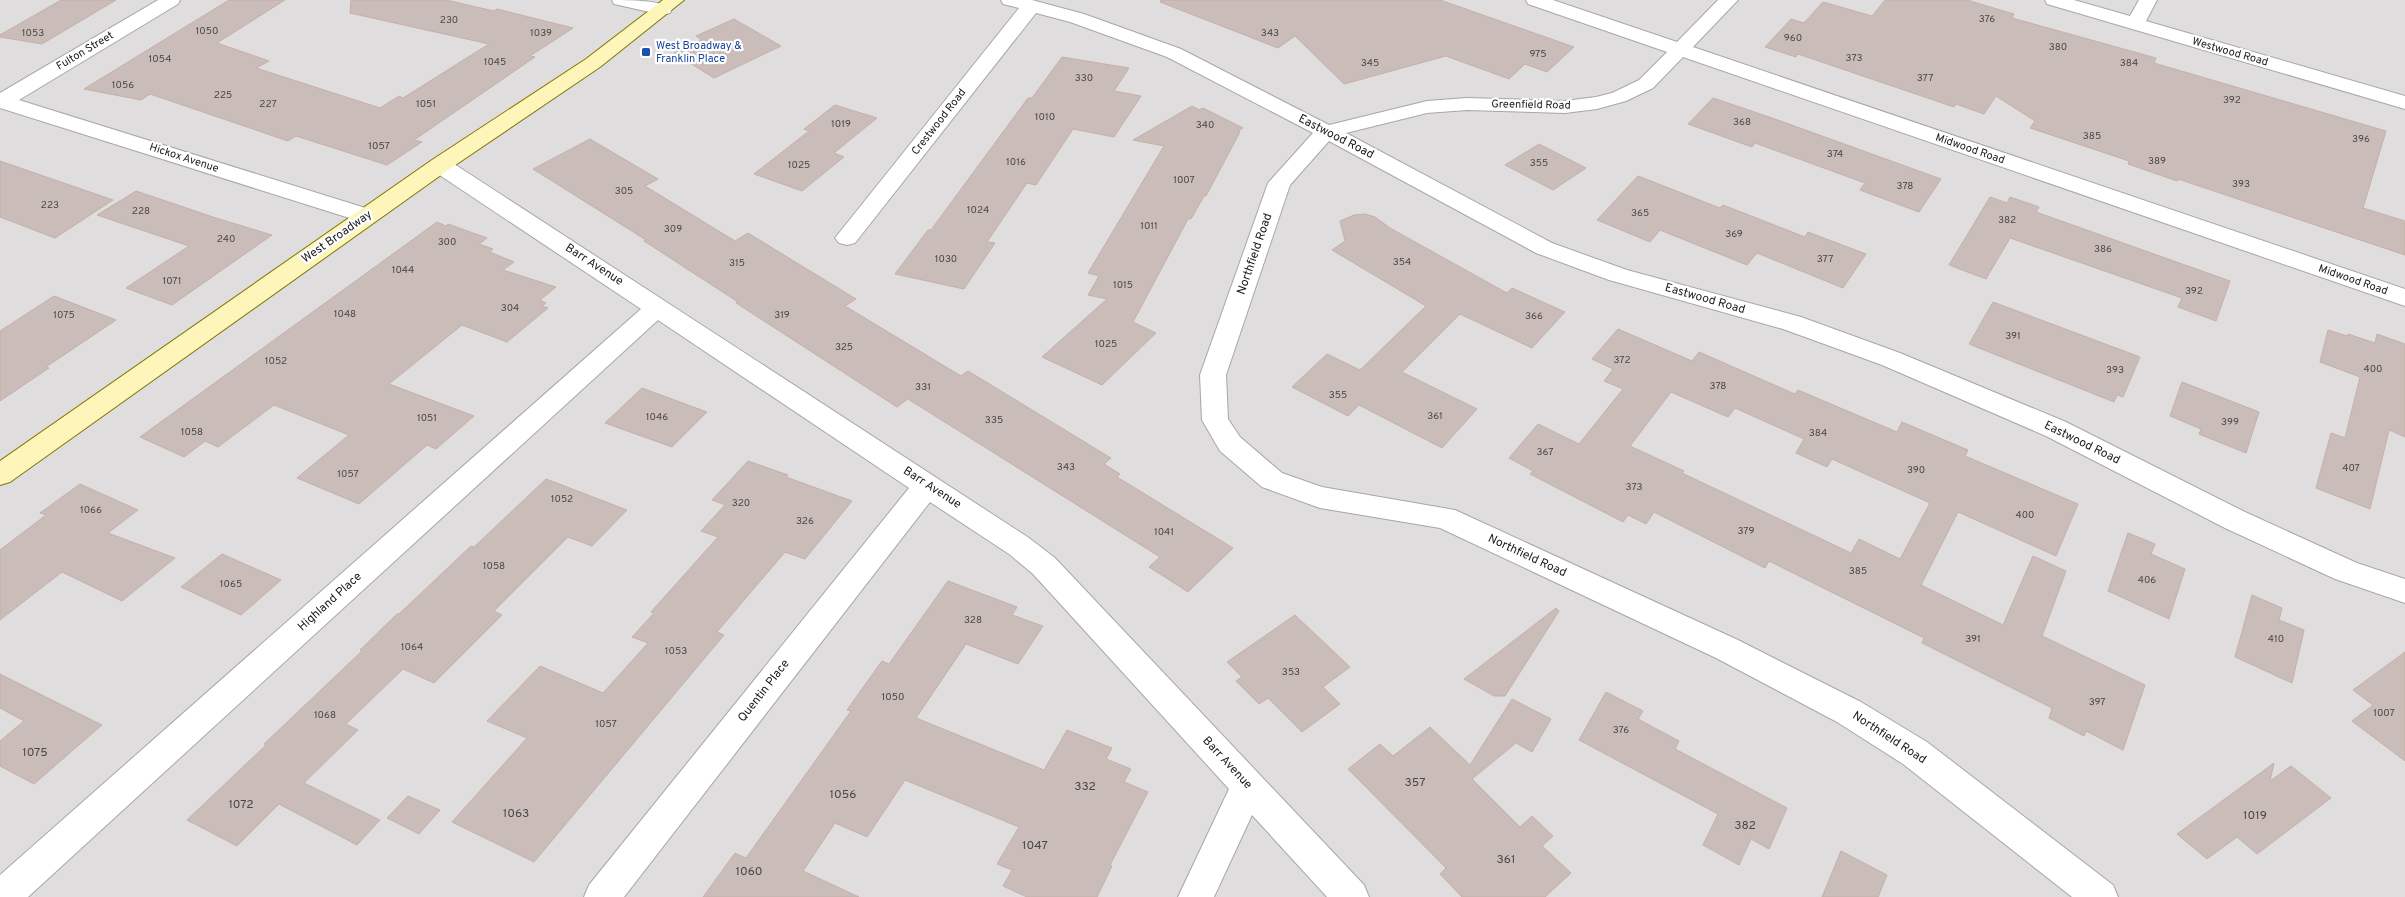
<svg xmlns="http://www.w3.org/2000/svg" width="2405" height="897" font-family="Overpass,sans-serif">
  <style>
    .residential { fill: #dfddde }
    .building { fill: #cabdb9; stroke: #c4b0a8; fill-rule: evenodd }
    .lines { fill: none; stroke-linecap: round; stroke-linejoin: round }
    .minor-casing { stroke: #a7a7a7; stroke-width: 2 }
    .secondary-casing { stroke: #7f7800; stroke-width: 2 }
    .minor { fill: #fff; fill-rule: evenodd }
    .secondary { fill: #fdf5b9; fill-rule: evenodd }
    .transit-dot { fill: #1a4fb4; stroke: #fff; stroke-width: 2 }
    .labels { text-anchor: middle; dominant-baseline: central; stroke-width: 4.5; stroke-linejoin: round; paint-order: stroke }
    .number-label { font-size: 10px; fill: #4a4746 }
    .far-transit-label { font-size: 11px; fill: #164399; stroke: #fff; text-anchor: start }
    .far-street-label { font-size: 11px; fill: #202020; stroke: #fff }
    .street-label { font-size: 12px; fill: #202020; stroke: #fff }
    .near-number-label { font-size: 12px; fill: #4a4746 }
  </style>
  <rect width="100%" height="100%" fill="#f1ece7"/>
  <rect class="residential" x="0" y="0" width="2405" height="897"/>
  <g class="building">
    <polygon points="61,0 116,0 42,44 0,37 0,35"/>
    <polygon points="229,0 285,0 217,43 269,61 256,68 380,108 399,96 403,98 489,44 350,13 351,0 446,0 494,11 497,9 573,28 530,56 535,57 414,140 422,142 387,165 296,136 288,141 150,94 141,100 84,89"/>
    <polygon points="1161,0 1440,0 1574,47 1547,72 1525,64 1509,79 1446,56 1344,84 1295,36 1278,48 1160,2"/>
    <polygon points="1885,0 1967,0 2014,14 2012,18 2156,58 2154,63 2386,131 2363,208 2405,221 2405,255 2178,179 2177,181 2128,164 2129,161 2030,128 2035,121 1996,96 1984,114 1956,104 1954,107 1798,54 1796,57 1765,47 1791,19 1804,23 1823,2 1872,16"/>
    <polygon points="734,19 781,46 714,78 674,53 702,40 696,36"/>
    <polygon points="1062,57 1129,68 1114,91 1141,96 1114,137 1073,129 1036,185 1027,183 987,242 995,243 964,289 895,274 928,230 931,230 1028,98 1032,98"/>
    <polygon points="1713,98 1775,119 1941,179 1919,212 1860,190 1865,183 1755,143 1752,147 1688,124"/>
    <polygon points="835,105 877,118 834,153 844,157 802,191 754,174 809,131 804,129"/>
    <polygon points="1192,106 1199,110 1203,108 1243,128 1238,131 1240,132 1206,196 1204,196 1191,219 1188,219 1133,322 1156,333 1102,385 1042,357 1107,299 1088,295 1099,276 1088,273 1164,146 1133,140"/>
    <polygon points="590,139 658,179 645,186 735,241 748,233 856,299 845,306 961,376 968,371 1111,458 1104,464 1120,474 1117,477 1233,548 1188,592 1149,567 1160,557 908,399 897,407 736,303 738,302 644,241 646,240 533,169"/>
    <polygon points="1539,144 1586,168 1553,190 1505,165"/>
    <polygon points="0,161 113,200 55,238 0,217"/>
    <polygon points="1638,176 1720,208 1723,205 1805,237 1808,232 1866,254 1843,288 1757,253 1747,265 1660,230 1650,242 1597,220"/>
    <polygon points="136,191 216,218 272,235 172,305 126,288 189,246 97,215"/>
    <polygon points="1990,197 2007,203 2010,197 2039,207 2036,212 2230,281 2216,321 2178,307 2182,298 2010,238 1986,279 1949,265"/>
    <polygon points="1365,214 1375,217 1390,228 1507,293 1512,288 1565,312 1532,348 1460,314 1402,372 1477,409 1442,448 1359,405 1348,416 1292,387 1327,354 1360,370 1426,306 1332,250 1345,241 1340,221 1354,215"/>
    <polygon points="437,222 446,226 448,224 487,238 479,244 493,249 490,252 514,262 503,270 556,287 540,300 546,303 542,306 548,308 507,342 462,325 389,384 474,416 436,449 427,445 359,504 297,478 349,435 274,405 218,447 205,441 184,457 140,437"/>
    <polygon points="54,296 116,320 46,367 49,368 0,401 0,331"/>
    <polygon points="1993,302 2140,357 2123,397 2117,395 2114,402 1969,344"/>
    <path d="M1618,329L1692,361L1699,352L1795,394L1798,390L1897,432L1902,422L1968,450L1965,456L2078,504L2056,556L1958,512L1921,585L2003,625L2033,556L2066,571L2042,636L2145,685L2123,750L2086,731L2084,736L2049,718L2052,708L1922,643L1924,638L1769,561L1765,568L1654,512L1646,524L1628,515L1623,522L1530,474L1533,471L1509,458L1538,424L1579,444L1623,389L1604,381L1613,369L1592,359ZM1671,392L1728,417L1735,408L1804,439L1796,453L1827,467L1832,459L1930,503L1900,559L1859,539L1851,553L1682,473L1684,471L1630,446Z"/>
    <polygon points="2328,330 2347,336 2348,334 2375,343 2377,334 2405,344 2405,437 2389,430 2370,509 2316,488 2331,433 2345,438 2360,377 2320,362"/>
    <polygon points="2182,382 2259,412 2246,453 2199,434 2201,429 2170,416"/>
    <polygon points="642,388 707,412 672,447 605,423"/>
    <polygon points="748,461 788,475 786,477 852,501 805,559 785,552 717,632 724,635 534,862 452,822 527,738 487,721 540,666 603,693 648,643 632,637 654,613 651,612 718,537 701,531 725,505 712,500"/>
    <polygon points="546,479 627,510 592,546 568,537 494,611 502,615 434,683 403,669 346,724 358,730 304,783 380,820 357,845 279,804 237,846 187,820 266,745 264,744 362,651 360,650 397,614 399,614 471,546 474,547"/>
    <polygon points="80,484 138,510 108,533 175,558 122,601 62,572 0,620 0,550 46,515 40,513"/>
    <polygon points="2128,533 2155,544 2151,554 2185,569 2169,619 2108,591"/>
    <polygon points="222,554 281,580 241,615 181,587"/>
    <polygon points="948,581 1017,607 1012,615 1043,626 1018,664 966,644 916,718 1044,770 1067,730 1112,748 1106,759 1131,769 1124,782 1148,792 1110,865 1112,866 1097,897 1027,897 1003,886 1012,870 997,864 1019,827 905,780 867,837 835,823 803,871 859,897 703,897 735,853 746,858 851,711 847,710 882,661 889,664"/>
    <polygon points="2252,595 2282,608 2279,620 2304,630 2292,683 2235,657"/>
    <polygon points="1556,608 1559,611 1505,696 1494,696 1464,679"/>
    <polygon points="1295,615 1350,667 1323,687 1340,704 1302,732 1268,698 1259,704 1236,681 1242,677 1227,662"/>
    <polygon points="2405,652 2405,761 2352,721 2373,705 2353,690"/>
    <polygon points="0,674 102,725 34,784 0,766 0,741 24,721 0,708"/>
    <polygon points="1606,692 1643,711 1638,719 1679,741 1675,749 1787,808 1769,849 1751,839 1739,865 1703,845 1718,814 1579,740"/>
    <polygon points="1512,699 1551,719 1532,752 1516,743 1472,779 1520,827 1532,816 1553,836 1542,846 1571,873 1545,897 1462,897 1440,874 1446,868 1348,769 1380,744 1393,756 1430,727 1470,765"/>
    <polygon points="2274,763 2270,781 2291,766 2331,798 2257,854 2237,837 2207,859 2177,834"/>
    <polygon points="408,796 440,810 419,834 387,818"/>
    <polygon points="1841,851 1887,875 1878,897 1822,897"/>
  </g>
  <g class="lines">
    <defs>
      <g id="minor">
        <polygon points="158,0 180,0 178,4 19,100 375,211 378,216 375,221 367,223 359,221 0,108 0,93"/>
        <path d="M612,0C627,0 663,0 672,9L670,13L663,15L614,4Z"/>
        <polygon points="1001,0 1032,0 1084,14 1181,49 1329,125 1427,101 1467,98 1565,101 1596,97 1612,93 1639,80 1667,52 1528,4 1526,0 1553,0 1677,42 1718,0 1738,0 1693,47 2405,289 2405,306 1683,57 1653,88 1626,101 1597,109 1565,113 1467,110 1427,113 1346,133 1552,243 1627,270 1801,317 1900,353 2066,422 2245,512 2357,563 2405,579 2405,603 2335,579 2225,528 2046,436 1882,365 1783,329 1609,280 1536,253 1329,141 1290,185 1226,375 1228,419 1240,437 1282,473 1322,487 1455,510 1738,640 1861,702 1927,742 2113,885 2118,897 2072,897 1903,764 1837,722 1716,658 1440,528 1320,508 1262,487 1220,451 1202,420 1200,375 1268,183 1313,133 1167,57 1070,22 1036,13 855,243 847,245 839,243 835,238 1019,8 1003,4"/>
        <polygon points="2045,0 2074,0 2130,16 2139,0 2157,0 2146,21 2405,96 2405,109 2047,4"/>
        <polygon points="440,158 448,160 1029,538 1055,558 1364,885 1369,897 1327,897 1252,815 1214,897 1178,897 1229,789 1033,574 1009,554 930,502 624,897 584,897 589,885 909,488 658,320 28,897 0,897 0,875 641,309 432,170 429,165 432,160"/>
      </g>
      <polygon id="secondary" points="663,0 684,0 600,67 448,170 10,482 0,485 0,461 432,160 586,59"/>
    </defs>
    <use href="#minor" class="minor-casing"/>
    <use href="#secondary" class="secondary-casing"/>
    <use href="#minor" class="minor"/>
    <use href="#secondary" class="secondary"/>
  </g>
  <rect class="transit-dot" x="641" y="47" width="10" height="10" rx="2.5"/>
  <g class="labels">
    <g class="number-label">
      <text x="1987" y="19">376</text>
      <text x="449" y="20">230</text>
      <text x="207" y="31">1050</text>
      <text x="33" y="33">1053</text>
      <text x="541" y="33">1039</text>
      <text x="1270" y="33">343</text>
      <text x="1793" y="38">960</text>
      <text x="2058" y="47">380</text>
      <text x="1538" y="54">975</text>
      <text x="1854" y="58">373</text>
      <text x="160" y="59">1054</text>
      <text x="495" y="62">1045</text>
      <text x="1370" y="63">345</text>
      <text x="2129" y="63">384</text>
      <text x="1084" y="78">330</text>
      <text x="1925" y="78">377</text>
      <text x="123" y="85">1056</text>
      <text x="223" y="95">225</text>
      <text x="2232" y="100">392</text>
      <text x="268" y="104">227</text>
      <text x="426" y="104">1051</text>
      <text x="1045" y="117">1010</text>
      <text x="1742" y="122">368</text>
      <text x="841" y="124">1019</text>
      <text x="1205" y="125">340</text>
      <text x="2092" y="136">385</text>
      <text x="2361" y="139">396</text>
      <text x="379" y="146">1057</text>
      <text x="1835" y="154">374</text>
      <text x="2157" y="161">389</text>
      <text x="1016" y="162">1016</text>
      <text x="1539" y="163">355</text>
      <text x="799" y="165">1025</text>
      <text x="1184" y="180">1007</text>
      <text x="2241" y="184">393</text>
      <text x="1905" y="186">378</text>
      <text x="624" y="191">305</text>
      <text x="50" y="205">223</text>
      <text x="978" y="210">1024</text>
      <text x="141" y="211">228</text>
      <text x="1640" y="213">365</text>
      <text x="2007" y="220">382</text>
      <text x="1149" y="226">1011</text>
      <text x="673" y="229">309</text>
      <text x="1734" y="234">369</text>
      <text x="226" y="239">240</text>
      <text x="447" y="242">300</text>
      <text x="2103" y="249">386</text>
      <text x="946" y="259">1030</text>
      <text x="1825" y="259">377</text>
      <text x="1402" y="262">354</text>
      <text x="737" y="263">315</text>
      <text x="403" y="270">1044</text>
      <text x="172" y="281">1071</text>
      <text x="1123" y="285">1015</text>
      <text x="2194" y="291">392</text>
      <text x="510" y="308">304</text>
      <text x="345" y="314">1048</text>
      <text x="64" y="315">1075</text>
      <text x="782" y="315">319</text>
      <text x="1534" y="316">366</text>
      <text x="2013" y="336">391</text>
      <text x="1106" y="344">1025</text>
      <text x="844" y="347">325</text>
      <text x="1622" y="360">372</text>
      <text x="276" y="361">1052</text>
      <text x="2373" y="369">400</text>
      <text x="2115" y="370">393</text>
      <text x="1718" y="386">378</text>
      <text x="923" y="387">331</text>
      <text x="1338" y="395">355</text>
      <text x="1435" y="416">361</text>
      <text x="657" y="417">1046</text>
      <text x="427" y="418">1051</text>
      <text x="994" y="420">335</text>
      <text x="2230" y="422">399</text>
      <text x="192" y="432">1058</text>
      <text x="1818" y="433">384</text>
      <text x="1545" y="452">367</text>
      <text x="1066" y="467">343</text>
      <text x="2351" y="468">407</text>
      <text x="1916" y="470">390</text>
      <text x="348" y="474">1057</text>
      <text x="1634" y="487">373</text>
      <text x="562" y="499">1052</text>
      <text x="741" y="503">320</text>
      <text x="91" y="510">1066</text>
      <text x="2025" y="515">400</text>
      <text x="805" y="521">326</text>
      <text x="1746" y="531">379</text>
      <text x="1164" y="532">1041</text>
      <text x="494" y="566">1058</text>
      <text x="1858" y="571">385</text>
      <text x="2147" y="580">406</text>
      <text x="231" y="584">1065</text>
      <text x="973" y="620">328</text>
      <text x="1973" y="639">391</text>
      <text x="2276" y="639">410</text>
      <text x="412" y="647">1064</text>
      <text x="676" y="651">1053</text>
      <text x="1291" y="672">353</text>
      <text x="893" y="697">1050</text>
      <text x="2097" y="702">397</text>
      <text x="2384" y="713">1007</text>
      <text x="325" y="715">1068</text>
      <text x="606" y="724">1057</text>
      <text x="1621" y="730">376</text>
    </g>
    <g class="far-transit-label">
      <text x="656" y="46">West Broadway &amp;<tspan x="656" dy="13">Franklin Place</tspan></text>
    </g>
    <g class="far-street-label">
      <text transform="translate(85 51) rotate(-31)">Fulton Street</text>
      <text transform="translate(2230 52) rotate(16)">Westwood Road</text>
      <text transform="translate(1531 105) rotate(1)">Greenfield Road</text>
      <text transform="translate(939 122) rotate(-52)">Crestwood Road</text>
      <text transform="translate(1970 149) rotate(19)">Midwood Road</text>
      <text transform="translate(184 158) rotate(18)">Hickox Avenue</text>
      <text transform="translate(2353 280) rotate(19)">Midwood Road</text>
    </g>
    <g class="street-label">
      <text transform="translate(1336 137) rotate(27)">Eastwood Road</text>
      <text transform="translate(337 237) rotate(-35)">West Broadway</text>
      <text transform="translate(1255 254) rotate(-71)">Northfield Road</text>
      <text transform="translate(594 265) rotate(33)">Barr Avenue</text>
      <text transform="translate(1705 299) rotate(16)">Eastwood Road</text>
      <text transform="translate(2082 443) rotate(26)">Eastwood Road</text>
      <text transform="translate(932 488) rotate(33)">Barr Avenue</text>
      <text transform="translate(1527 556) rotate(25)">Northfield Road</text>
      <text transform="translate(330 602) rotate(-42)">Highland Place</text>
      <text transform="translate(764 691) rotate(-52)">Quentin Place</text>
      <text transform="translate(1889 738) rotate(33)">Northfield Road</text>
      <text transform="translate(1227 763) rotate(47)">Barr Avenue</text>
    </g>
    <g class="near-number-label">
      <text x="35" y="753">1075</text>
      <text x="1415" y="783">357</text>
      <text x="1085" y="787">332</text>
      <text x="843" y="795">1056</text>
      <text x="241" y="805">1072</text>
      <text x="516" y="814">1063</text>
      <text x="2255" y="816">1019</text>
      <text x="1745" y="826">382</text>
      <text x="1035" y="846">1047</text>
      <text x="1506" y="860">361</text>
      <text x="749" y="872">1060</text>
    </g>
  </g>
</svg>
